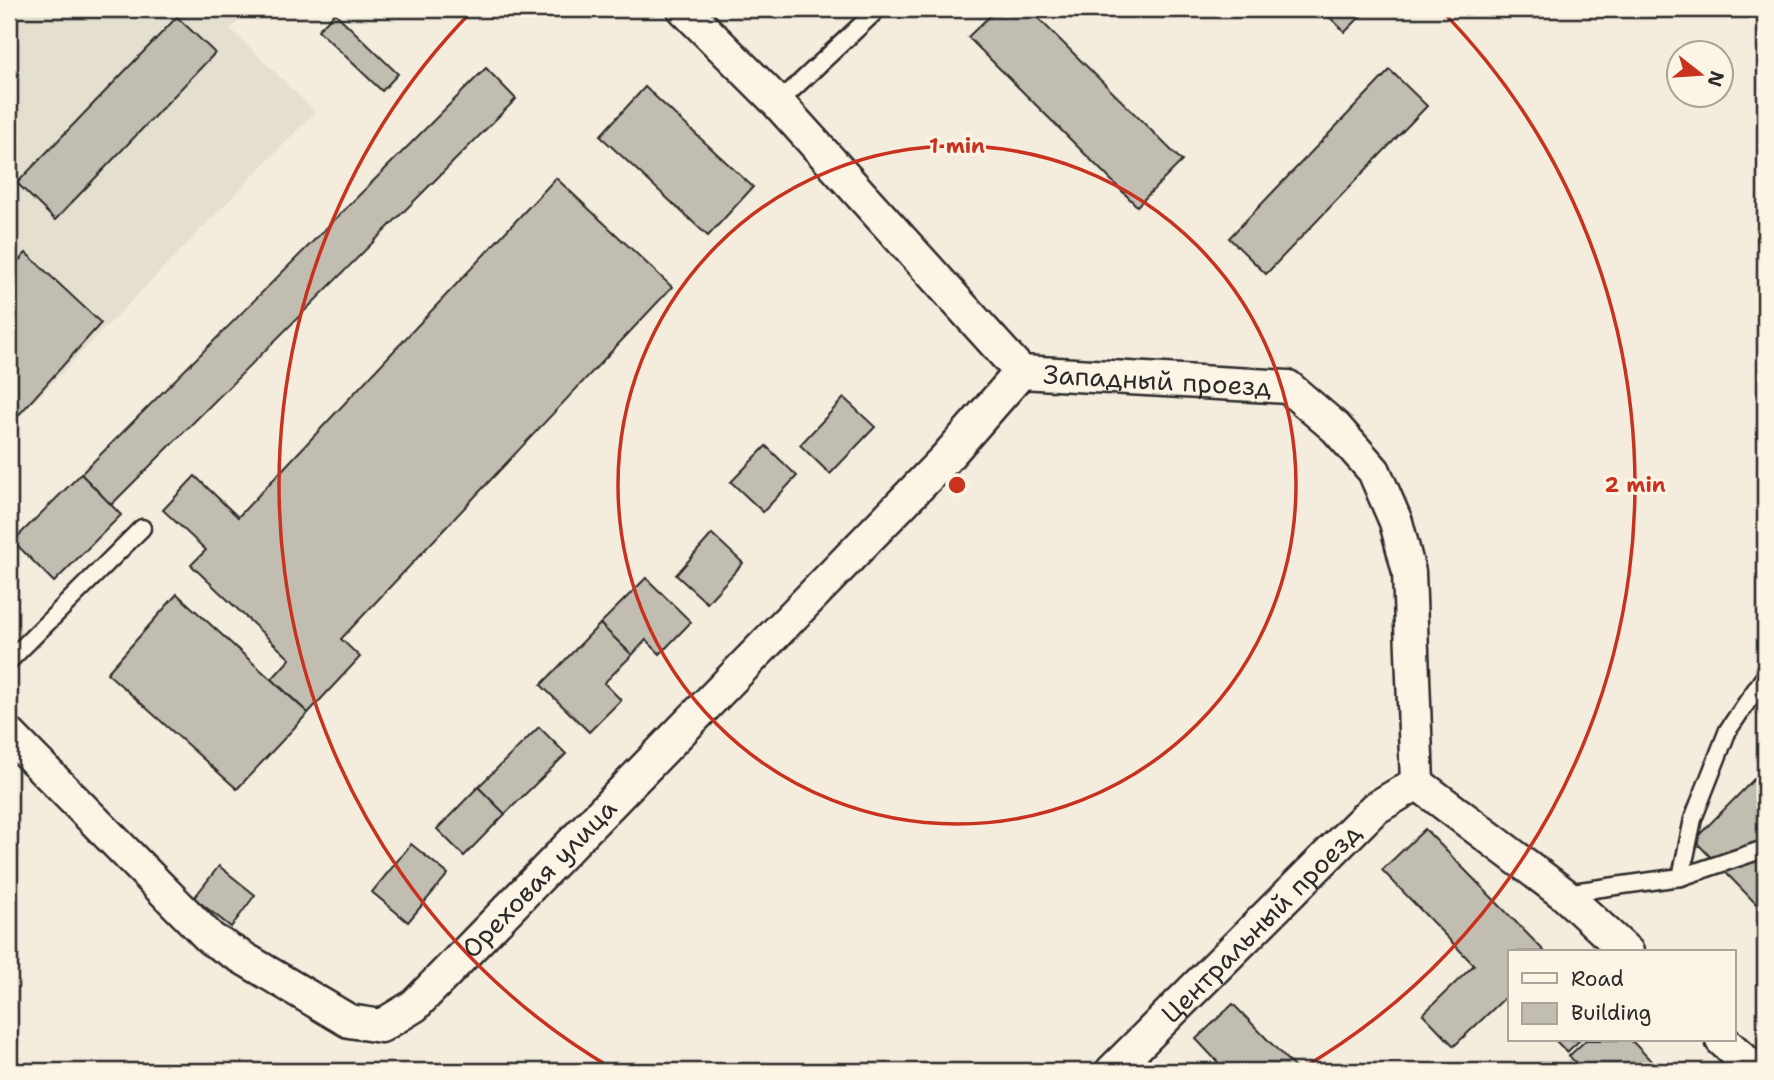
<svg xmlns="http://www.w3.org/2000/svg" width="1774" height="1080" font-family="'Shantell Sans',sans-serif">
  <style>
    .built { fill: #e5dfd0 }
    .building { fill: #c2bdb1; stroke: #2b2b2b; stroke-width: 2 }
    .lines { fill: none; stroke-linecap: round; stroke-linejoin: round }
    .service-casing { stroke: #2b2b2b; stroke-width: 21 }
    .minor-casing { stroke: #2b2b2b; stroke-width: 37 }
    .service { stroke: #fcf5e5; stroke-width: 16 }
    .minor { stroke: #fcf5e5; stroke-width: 32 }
    .ring { fill: none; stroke: #c8321e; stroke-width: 3.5 }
    .labels { text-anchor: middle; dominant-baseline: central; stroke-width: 6; stroke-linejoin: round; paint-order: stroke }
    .street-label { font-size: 26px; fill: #2b2b2b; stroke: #fcf5e5 }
    .centre { fill: #c8321e; stroke: #fcf5e5; stroke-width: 3.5 }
    .ring-label { font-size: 21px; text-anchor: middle; font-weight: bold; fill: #c8321e; stroke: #fcf5e5; stroke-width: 6; stroke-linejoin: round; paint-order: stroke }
  </style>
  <rect width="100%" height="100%" fill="#f4edde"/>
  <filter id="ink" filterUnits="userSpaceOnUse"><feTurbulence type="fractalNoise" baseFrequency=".0143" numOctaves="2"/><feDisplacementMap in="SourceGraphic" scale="14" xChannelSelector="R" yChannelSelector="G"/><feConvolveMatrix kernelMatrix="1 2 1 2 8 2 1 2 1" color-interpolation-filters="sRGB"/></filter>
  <g filter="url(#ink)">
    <polygon class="built" points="9,9 250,9 231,29 315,112 9,427"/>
    <g class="building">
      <polygon points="997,9 1029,9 1182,161 1137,206 968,37"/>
      <polygon points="1321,9 1368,9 1345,32"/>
      <polygon points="335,13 398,74 382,91 318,30"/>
      <polygon points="177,17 215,53 55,220 17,183"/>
      <polygon points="486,68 516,99 111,505 81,474"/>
      <polygon points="1390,70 1427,106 1266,274 1229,238"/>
      <polygon points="645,87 753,187 708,236 600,136"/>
      <polygon points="556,178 672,287 341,639 360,657 308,713 272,679 290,659 191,565 206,550 163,510 195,476 238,517"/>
      <polygon points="26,253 101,323 9,426 9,271"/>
      <polygon points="844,398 875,427 830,474 800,445"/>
      <polygon points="766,446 797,476 763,512 731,482"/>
      <polygon points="81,474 121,515 54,582 13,541"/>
      <polygon points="712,534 743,563 707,603 676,575"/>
      <polygon points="646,578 691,622 660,654 646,640 632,655 600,624"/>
      <polygon points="177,594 308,713 237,789 107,673"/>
      <polygon points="600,624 632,655 604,683 621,700 589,732 541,685"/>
      <polygon points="539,727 566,754 505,814 478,787"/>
      <polygon points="1765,768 1765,913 1694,840"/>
      <polygon points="478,787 505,814 464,856 437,829"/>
      <polygon points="1425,829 1545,952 1510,952 1510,993 1454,1046 1423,1014 1474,965 1382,870"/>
      <polygon points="411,844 448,874 408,922 372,892"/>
      <polygon points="219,866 255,895 231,927 194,898"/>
      <polygon points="1233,1004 1298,1071 1226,1071 1196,1039"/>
      <polygon points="1555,1040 1580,1040 1567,1052"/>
      <polygon points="1586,1040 1631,1040 1661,1071 1584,1071 1569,1056"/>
    </g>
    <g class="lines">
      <defs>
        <g id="service">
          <polyline points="778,103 878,9"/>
          <polyline points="9,661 142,528"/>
          <polyline points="1681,877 1758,851"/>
          <polyline points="1565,893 1681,877 1693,819 1728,730 1765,676"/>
        </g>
        <g id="minor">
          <path id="s1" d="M684,9L778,103L1021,372L1288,387L1336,428L1374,471L1396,522L1409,572L1417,783L1564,894L1627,952"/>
          <path id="s2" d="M9,734L211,939L349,1021L381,1026L414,1006L945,459L1021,372"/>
          <polyline points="1722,1040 1756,1071"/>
          <path id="s3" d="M1112,1071L1374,809L1417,783"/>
        </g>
      </defs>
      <use href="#service" class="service-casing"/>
      <use href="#minor" class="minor-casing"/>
      <use href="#service" class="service"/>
      <use href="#minor" class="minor"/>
    </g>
  </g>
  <g class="ring">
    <circle cx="957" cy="485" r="339"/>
    <path d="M613 1069A678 678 0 0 1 473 10M1441 10A678 678 0 0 1 1301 1069"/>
  </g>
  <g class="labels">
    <g class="street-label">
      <text stroke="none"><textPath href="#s1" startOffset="632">Западный проезд</textPath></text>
      <text stroke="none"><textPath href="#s2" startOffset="698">Ореховая улица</textPath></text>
      <text stroke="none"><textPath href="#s3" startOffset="210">Центральный проезд</textPath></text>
    </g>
  </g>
  <circle cx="957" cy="485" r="10" class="centre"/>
  <g class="ring-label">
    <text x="957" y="153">1 min</text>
    <text x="1635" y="492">2 min</text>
  </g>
  <rect width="1774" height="1080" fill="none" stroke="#fcf5e5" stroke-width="35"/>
  <rect x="18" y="18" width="1739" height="1045" fill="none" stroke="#2b2b2b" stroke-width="2.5" filter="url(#ink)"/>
  <rect x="1508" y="950" width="228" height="91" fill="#fcf5e5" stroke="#a8a49b" stroke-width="2"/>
  <rect x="1522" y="973" width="35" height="10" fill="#fcf5e5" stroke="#a8a49b" stroke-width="2"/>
  <text x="1571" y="986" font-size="21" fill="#2b2b2b">Road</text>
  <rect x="1522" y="1003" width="35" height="21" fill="#c2bdb1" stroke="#a8a49b" stroke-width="2"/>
  <text x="1571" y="1020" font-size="21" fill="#2b2b2b">Building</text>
  <g transform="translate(1700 74) rotate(107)"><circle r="33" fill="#fcf5e5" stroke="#a8a49b" stroke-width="2"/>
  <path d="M0-5L12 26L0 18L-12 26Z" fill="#c8321e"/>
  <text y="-10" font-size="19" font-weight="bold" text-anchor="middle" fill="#2b2b2b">N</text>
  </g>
</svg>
